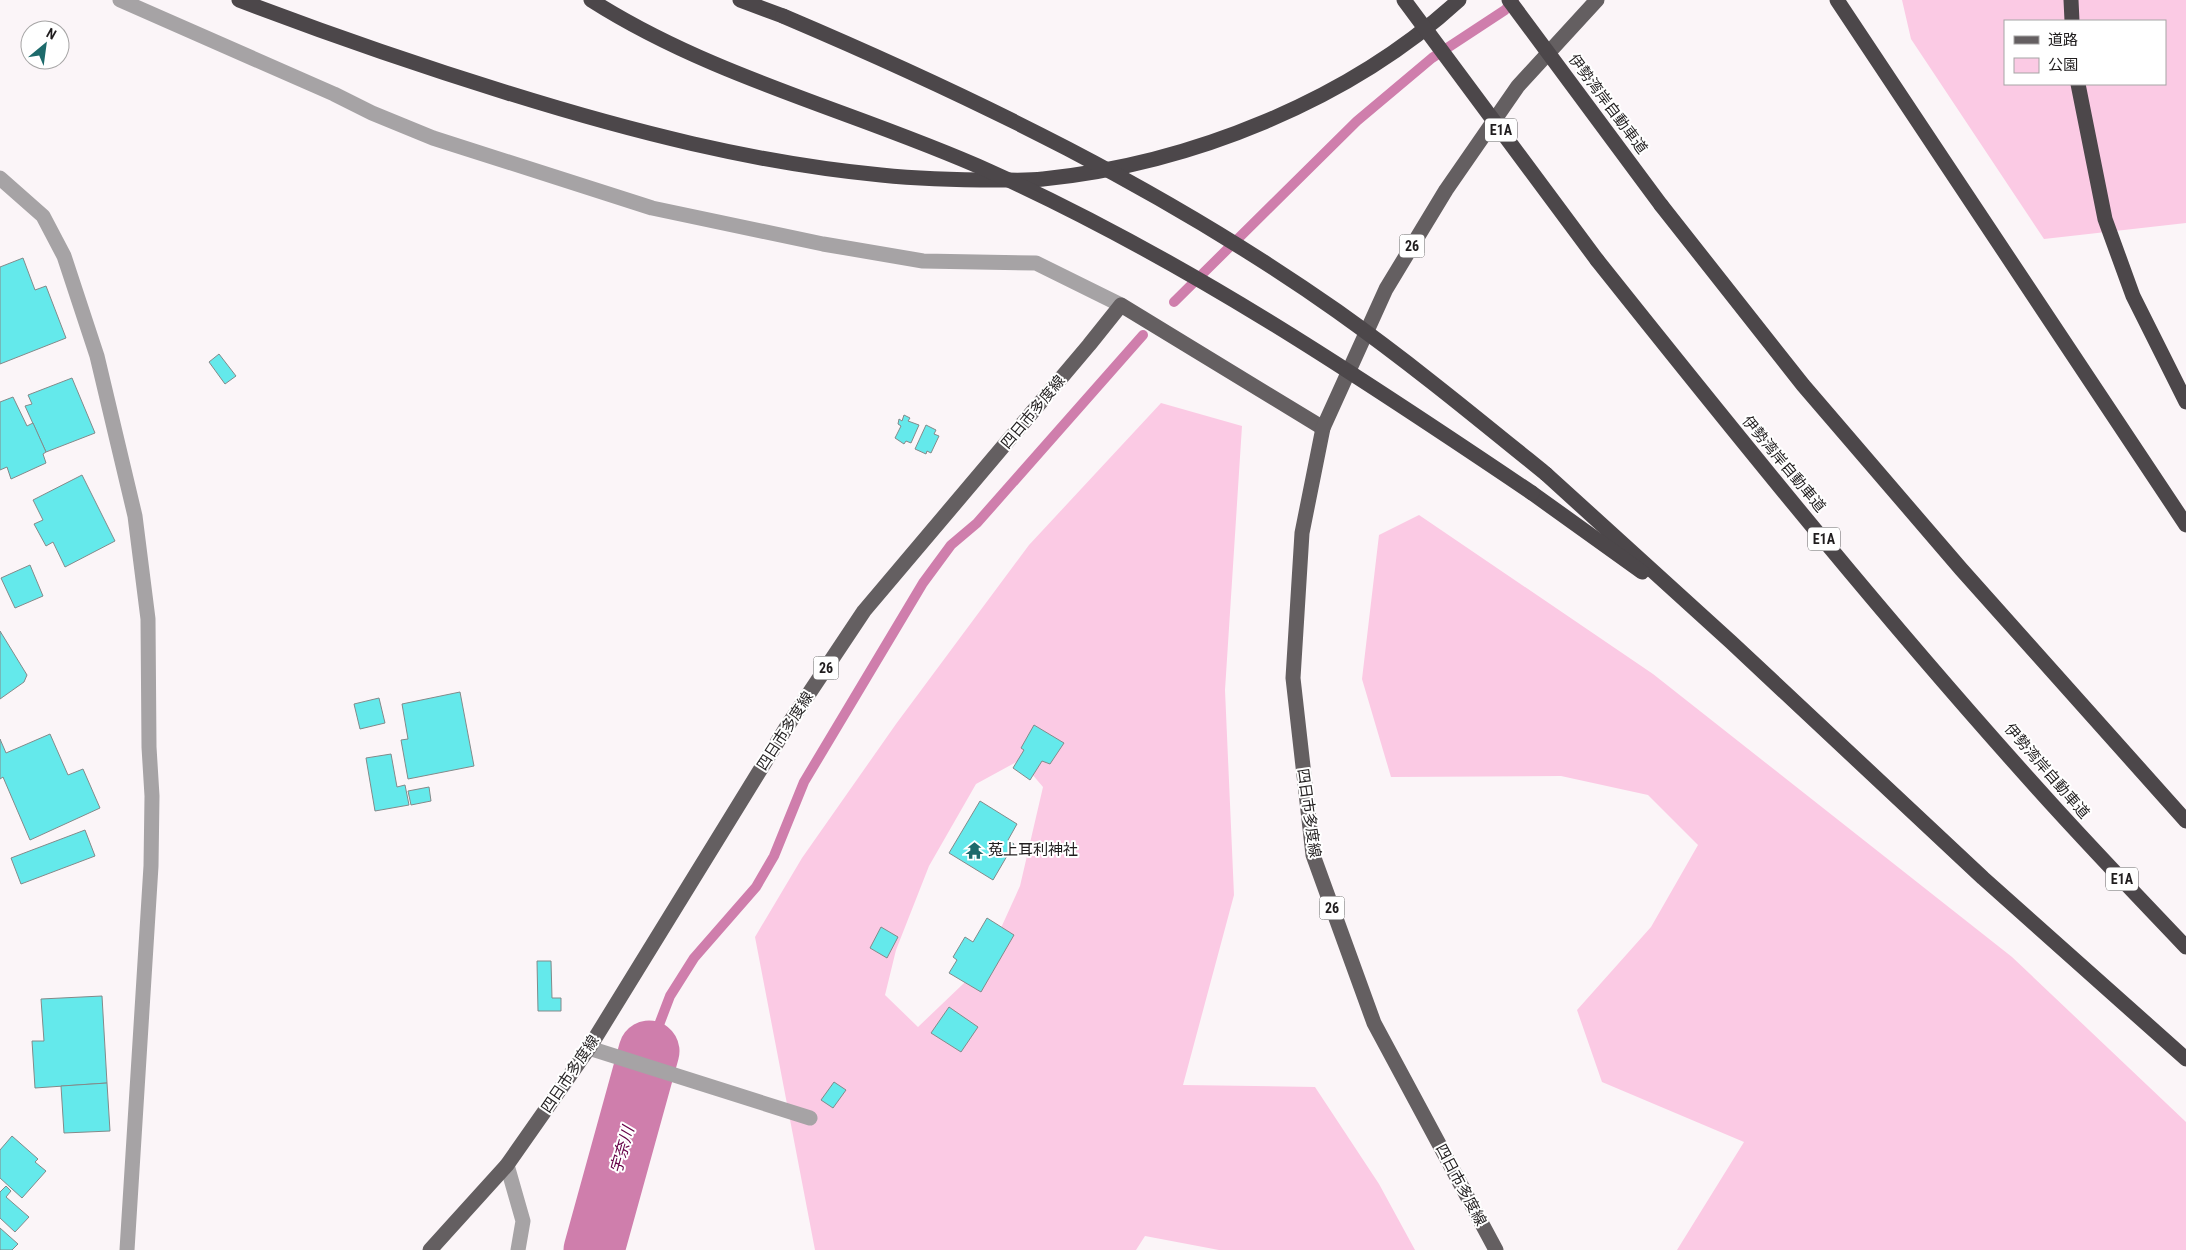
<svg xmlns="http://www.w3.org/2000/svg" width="2186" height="1250" font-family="'Roboto Condensed','Noto Sans JP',sans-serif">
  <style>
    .green { fill: #fbcae4; fill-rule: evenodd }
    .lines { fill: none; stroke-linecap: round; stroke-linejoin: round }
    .stream { stroke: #cf7eac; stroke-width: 10 }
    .river { stroke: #cf7eac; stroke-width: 61 }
    .building { fill: #64e9eb; stroke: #838a8a }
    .street { stroke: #a6a3a5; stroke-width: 15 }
    .primary { stroke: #645f61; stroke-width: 15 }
    .highway { stroke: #4c474a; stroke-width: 15 }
    .highway-bridge { stroke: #4c474a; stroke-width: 15 }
    .labels { text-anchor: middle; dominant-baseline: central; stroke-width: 4; stroke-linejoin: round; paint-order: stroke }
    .shield { fill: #fff; stroke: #636162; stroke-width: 1 }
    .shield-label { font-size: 14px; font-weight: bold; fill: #201d1e }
    .street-label { font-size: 15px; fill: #201d1e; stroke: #fff }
    .poi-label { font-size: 15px; fill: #201d1e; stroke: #fff; text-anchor: start }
    .water-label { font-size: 16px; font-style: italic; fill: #660047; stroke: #fff }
  </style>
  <rect width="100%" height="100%" fill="#fbf5f8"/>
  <g class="green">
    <path d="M1902,0H2186V223L2044,239L1911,39ZM2005,21H2165V84H2005Z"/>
    <path d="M1161,403L1242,426L1225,690L1234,895L1183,1085L1315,1087L1379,1184L1415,1250H1219L1145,1236L1136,1250H815L755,937L802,858L896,724L1029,545ZM1020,760L1043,787L1020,886L985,963L918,1027L885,995L896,950L929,866L976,784Z"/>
    <polygon points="1419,515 1653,674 2012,957 2186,1122 2186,1250 1677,1250 1744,1142 1602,1082 1577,1010 1651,927 1698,845 1648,795 1561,776 1391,777 1362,679 1379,535"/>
  </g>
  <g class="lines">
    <g class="stream">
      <polyline points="1174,302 1357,121 1432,58 1505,10 1514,0"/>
      <polyline points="649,1051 670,996 694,958 756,887 774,856 804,782 923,583 951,545 977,523 1143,335"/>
    </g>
    <polyline class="river" points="594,1250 649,1051"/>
  </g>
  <g class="building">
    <polygon points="23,258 35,290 46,286 66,338 0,364 0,267"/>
    <polygon points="219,354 236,376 225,384 209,362"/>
    <polygon points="72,378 95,433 46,452 25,406 32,404 28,395"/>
    <polygon points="13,397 27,426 33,423 46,452 43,454 46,463 11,479 7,467 0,470 0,402"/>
    <polygon points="904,415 910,418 908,421 919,425 911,443 906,441 904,444 895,438 901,426 898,424 899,419 902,421"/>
    <polygon points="926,425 936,430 934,434 939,436 931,453 927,451 926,454 915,449"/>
    <polygon points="82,475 115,541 65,567 53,542 46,546 34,524 43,520 33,500"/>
    <polygon points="30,565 43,596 15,608 1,578"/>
    <polygon points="0,631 27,675 24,682 0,699"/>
    <polygon points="460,692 474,766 408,779 401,740 408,739 402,704"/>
    <polygon points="379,698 385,723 360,729 354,704"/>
    <polygon points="1034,725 1064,743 1050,764 1042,761 1030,780 1013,768 1024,750 1021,748"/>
    <polygon points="50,734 68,775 83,769 100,808 30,840 3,777 0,779 0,739 6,753"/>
    <polygon points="391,754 397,787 405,785 409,805 375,811 366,758"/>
    <polygon points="429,787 431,801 411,805 408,791"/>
    <polygon points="980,801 1017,824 1008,840 1014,844 993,880 949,853"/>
    <polygon points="85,830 95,856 21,884 11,858"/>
    <polygon points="987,918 1014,935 981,992 949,973 957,960 953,957 965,937 973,942"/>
    <polygon points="881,927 898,937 887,958 870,948"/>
    <polygon points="537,961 551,961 552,998 561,998 561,1011 538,1011"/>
    <polygon points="102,996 107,1083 35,1088 32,1041 44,1041 41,999"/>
    <polygon points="949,1007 978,1027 961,1052 931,1033"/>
    <polygon points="834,1082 846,1090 833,1108 821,1100"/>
    <polygon points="107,1083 110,1131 64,1133 61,1086"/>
    <polygon points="12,1136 38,1159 35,1162 46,1171 22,1198 0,1178 0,1150"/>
    <polygon points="6,1186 11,1191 6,1197 29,1217 15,1232 0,1218 0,1192"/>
    <polygon points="0,1228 18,1244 12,1250 0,1250"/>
  </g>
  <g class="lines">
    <g class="street">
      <polyline points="120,0 334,94 372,113 433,138 652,208 823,244 923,261 1036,263 1121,305"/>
      <polyline points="0,178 43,216 64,256 97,356 135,516 148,619 149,747 152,796 151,866 127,1250"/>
      <polyline points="589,1048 810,1118"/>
      <polyline points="507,1165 523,1221 518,1250"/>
    </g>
    <g class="primary">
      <polyline points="430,1250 507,1165 589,1048 786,728 864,611 1089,345 1121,305 1323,428"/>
      <polyline points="1496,1250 1374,1023 1313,855 1293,678 1302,533 1323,428 1386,289 1446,190 1518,86 1597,0"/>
    </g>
    <g class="highway">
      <polyline points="740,0 783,16"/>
      <polyline points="1837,0 2186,525"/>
      <polyline points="2071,0 2072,21"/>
      <polyline points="2078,84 2105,219 2133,296 2186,402"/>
      <polyline points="1661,205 1803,385 1961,569 2186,821"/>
      <path d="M1597,260C1746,447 1897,634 2058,811C2100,857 2143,902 2186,947"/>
      <polyline points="1546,474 1731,642 1983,878 2186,1059"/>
      <polyline points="1532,493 1642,572"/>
    </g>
    <g class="highway-bridge">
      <path d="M239,0C328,34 418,65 508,93C630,131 754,163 881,175C920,179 958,180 997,180C1012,180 1028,181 1043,179C1190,164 1349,101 1459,0"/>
      <path d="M591,0C713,78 858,112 989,171C1182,258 1357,375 1532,493"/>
      <polyline points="1404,0 1597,260"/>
      <polyline points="1509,0 1661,205"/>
      <path d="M783,16C976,98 1165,190 1337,311C1409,362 1477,418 1546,474"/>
    </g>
  </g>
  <defs>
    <symbol id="temple-bare" viewBox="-9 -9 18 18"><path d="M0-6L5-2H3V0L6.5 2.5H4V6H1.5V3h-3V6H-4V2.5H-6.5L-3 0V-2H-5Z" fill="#1d6a6b" stroke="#fff" stroke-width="2.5" paint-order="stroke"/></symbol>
  </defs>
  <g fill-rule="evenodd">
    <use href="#temple-bare" x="962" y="838" width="25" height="25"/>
  </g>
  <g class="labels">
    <g class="shield">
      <rect x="1485" y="118.5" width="32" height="23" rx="4"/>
      <rect x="1399.5" y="234.5" width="25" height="23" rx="4"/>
      <rect x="1808" y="527.5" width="32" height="23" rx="4"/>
      <rect x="813.5" y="656.5" width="25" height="23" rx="4"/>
      <rect x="2106" y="867.5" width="32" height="23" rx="4"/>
      <rect x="1319.5" y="896.5" width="25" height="23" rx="4"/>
    </g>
    <g class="shield-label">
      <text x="1501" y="130">E1A</text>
      <text x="1412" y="246">26</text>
      <text x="1824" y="539">E1A</text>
      <text x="826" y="668">26</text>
      <text x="2122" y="879">E1A</text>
      <text x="1332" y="908">26</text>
    </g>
    <g class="street-label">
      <text transform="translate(1608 104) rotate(53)">伊勢湾岸自動車道</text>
      <text transform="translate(1033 412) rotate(-50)">四日市多度線</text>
      <text transform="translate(1784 464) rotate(50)">伊勢湾岸自動車道</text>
      <text transform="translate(785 731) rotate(-57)">四日市多度線</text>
      <text transform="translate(2047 771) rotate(49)">伊勢湾岸自動車道</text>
      <text transform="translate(1309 813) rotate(82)">四日市多度線</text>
      <text transform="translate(570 1074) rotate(-56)">四日市多度線</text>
      <text transform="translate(1461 1185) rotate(62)">四日市多度線</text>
    </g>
    <g class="poi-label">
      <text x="988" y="850">菟上耳利神社</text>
    </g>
    <g class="water-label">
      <text transform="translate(622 1150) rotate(-74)">宇奈川</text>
    </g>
  </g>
  <rect x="2004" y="20" width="162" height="65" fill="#ffffff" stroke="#a6a5a5"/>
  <rect x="2014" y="36" width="25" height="8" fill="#645f61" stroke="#a6a5a5"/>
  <text x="2048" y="45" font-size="15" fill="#201d1e">道路</text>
  <rect x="2014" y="58" width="25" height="15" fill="#fbcae4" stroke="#a6a5a5"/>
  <text x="2048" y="70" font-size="15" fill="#201d1e">公園</text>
  <g transform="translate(45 45) rotate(29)"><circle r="24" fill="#ffffff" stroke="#a6a5a5"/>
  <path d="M0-4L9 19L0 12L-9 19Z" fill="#1d6a6b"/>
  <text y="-8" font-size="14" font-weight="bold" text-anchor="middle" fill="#201d1e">N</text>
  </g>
</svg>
